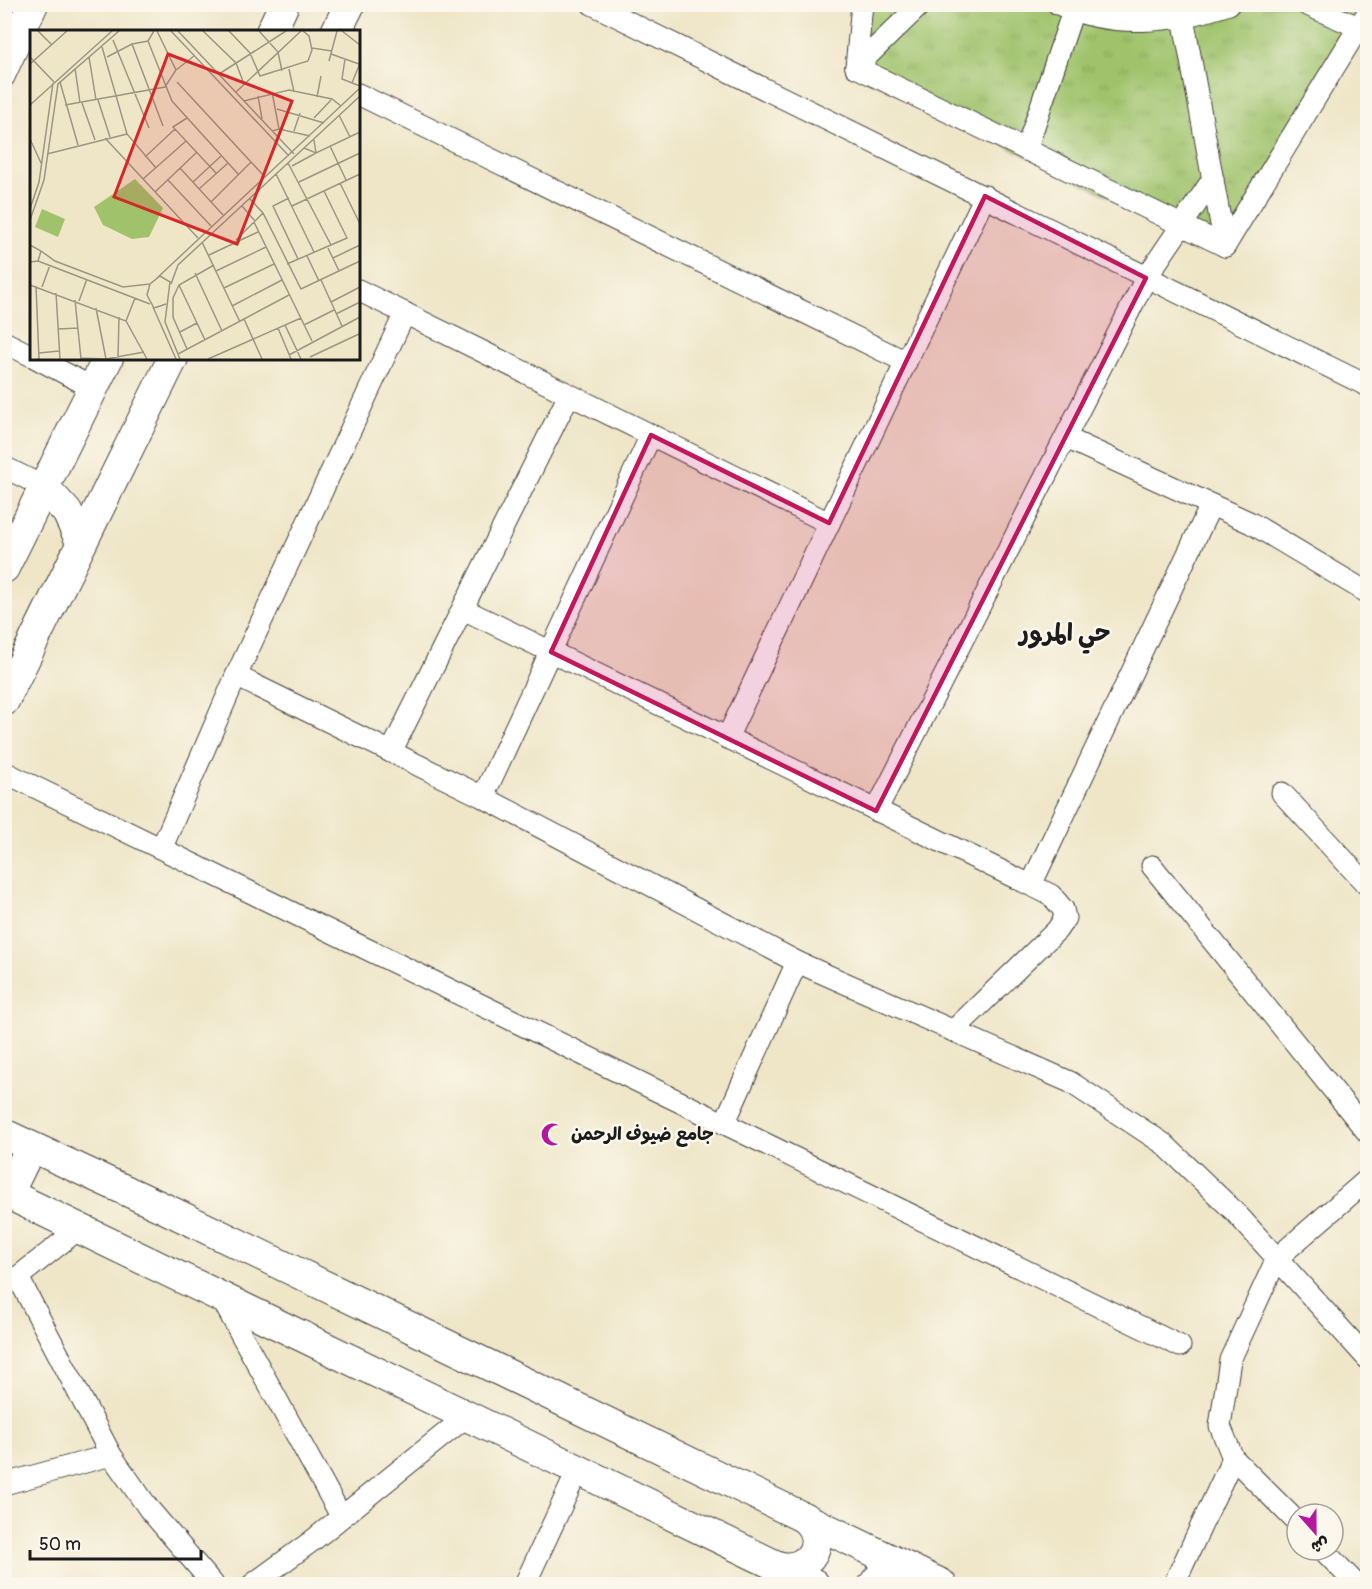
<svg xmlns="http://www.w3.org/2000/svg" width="1372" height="1589" font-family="Pangolin,'Playpen Sans Arabic',sans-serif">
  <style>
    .park { fill: url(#park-tufts); stroke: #5e6f44; stroke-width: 1.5 }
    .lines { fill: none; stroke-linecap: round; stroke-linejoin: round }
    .street-casing { stroke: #3c3a36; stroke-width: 23 }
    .secondary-casing { stroke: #3c3a36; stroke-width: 32 }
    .street { stroke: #fff; stroke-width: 21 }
    .secondary { stroke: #fff; stroke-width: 30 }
    .marked { fill: #c2185b; fill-opacity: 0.2; stroke: #c2185b; stroke-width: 4.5; stroke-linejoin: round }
    .labels { text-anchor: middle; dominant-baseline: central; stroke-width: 5; stroke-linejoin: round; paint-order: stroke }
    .poi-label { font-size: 18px; font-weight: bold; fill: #1c1c1c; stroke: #fbf7ec; text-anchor: start }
    .district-label { font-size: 24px; font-weight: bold; fill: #1c1c1c; stroke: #fbf7ec }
    .inset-road { fill: none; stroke: #9b9583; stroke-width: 1.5 }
    .view { fill: #d62828; fill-opacity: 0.15; stroke: #d62828; stroke-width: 3 }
    .inset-edge { fill: none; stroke: #1c1c1c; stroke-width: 3 }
  </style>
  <defs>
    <pattern id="park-tufts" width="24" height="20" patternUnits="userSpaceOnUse" patternTransform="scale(1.5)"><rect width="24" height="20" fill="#9fc26b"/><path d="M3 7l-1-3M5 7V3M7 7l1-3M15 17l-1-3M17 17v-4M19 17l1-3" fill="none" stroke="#88a65c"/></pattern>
  </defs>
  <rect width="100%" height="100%" fill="#fbf7ec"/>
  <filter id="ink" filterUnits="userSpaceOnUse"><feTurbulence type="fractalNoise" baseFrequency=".0167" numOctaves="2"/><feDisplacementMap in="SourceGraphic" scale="12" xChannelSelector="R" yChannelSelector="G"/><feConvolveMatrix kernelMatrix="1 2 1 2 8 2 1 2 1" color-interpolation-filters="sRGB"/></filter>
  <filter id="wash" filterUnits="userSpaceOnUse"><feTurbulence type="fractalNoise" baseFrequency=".008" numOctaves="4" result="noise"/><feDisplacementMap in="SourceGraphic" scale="24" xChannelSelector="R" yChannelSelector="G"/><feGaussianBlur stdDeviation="1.35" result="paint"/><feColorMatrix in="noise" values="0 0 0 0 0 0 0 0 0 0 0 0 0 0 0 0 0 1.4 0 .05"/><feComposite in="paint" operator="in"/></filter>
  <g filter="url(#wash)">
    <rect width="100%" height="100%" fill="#efe6c8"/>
    <polygon class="park" points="856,5 1367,5 1225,252 850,70"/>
  </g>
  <g filter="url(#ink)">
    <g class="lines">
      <defs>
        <g id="street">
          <polyline points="592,4 1368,386"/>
          <path d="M1058,4C1112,29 1174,23 1229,4"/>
          <polyline points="1305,4 1356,26"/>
          <polyline points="1183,17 1225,246"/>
          <polyline points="4,34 32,7"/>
          <polyline points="856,67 1225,246"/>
          <polyline points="856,67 921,4"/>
          <polyline points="856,67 862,4"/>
          <polyline points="4,77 38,4"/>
          <polyline points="358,94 906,362"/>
          <polyline points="1026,150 1073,11"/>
          <polyline points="1225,246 1368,12"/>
          <polyline points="358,290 829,523"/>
          <polyline points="4,342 32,356"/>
          <polyline points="36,358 93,388"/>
          <polyline points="1066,438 1251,523 1368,593"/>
          <polyline points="4,467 44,487"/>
          <polyline points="463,609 1051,895 1063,909 1065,918 1057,930 953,1031"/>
          <polyline points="236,676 483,797 797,962 1070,1082 1164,1144 1236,1213 1368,1359"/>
          <polyline points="727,738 985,196"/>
          <polyline points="391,752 569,395"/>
          <polyline points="4,772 1180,1346"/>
          <polyline points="1282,793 1368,886"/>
          <polyline points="483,797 651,435"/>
          <polyline points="876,811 1146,278 1213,179"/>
          <polyline points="162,847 236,676 405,313"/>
          <polyline points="1152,866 1368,1133"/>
          <polyline points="1031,885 1211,505"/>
          <polyline points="725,1122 797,962"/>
          <polyline points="18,1277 111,1455 149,1509 213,1584"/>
          <polyline points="5,1279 18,1277 80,1228"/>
          <polyline points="220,1296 341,1516"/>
          <polyline points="4,1484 111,1455"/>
          <polyline points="1297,1522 1233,1458 1220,1426 1230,1360 1277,1258 1368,1179"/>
          <polyline points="1323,1550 1356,1584"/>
          <polyline points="253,1584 312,1541 467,1416"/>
          <polyline points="525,1584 578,1470"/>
          <polyline points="1174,1584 1233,1458"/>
        </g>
        <g id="secondary">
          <polyline points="271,32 284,4"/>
          <polyline points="336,32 350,4"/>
          <polyline points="44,487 67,512 81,542"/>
          <polyline points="4,568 108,358"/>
          <polyline points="4,701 173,358"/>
          <polyline points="4,1134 168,1210 941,1584"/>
          <polyline points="4,1192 814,1584"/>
          <polyline points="8,1194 31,1147"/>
          <path d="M777,1566C810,1575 830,1539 803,1517"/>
          <path d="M874,1584C883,1571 894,1566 909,1569"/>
        </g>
      </defs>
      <use href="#street" class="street-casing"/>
      <use href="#secondary" class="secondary-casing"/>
      <use href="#street" class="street"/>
      <use href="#secondary" class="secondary"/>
    </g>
  </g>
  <path class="marked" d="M985,196L1146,278L876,811L551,652L651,435L829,523Z"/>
  <defs>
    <symbol id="mosque-bare" viewBox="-9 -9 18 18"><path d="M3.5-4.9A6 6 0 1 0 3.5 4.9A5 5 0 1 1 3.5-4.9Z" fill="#b5179e" stroke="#fbf7ec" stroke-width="2.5" paint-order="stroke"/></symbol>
  </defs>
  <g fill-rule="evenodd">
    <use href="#mosque-bare" x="536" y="1118" width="33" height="33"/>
  </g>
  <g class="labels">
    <g class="poi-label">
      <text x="571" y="1134">جامع ضيوف الرحمن</text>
    </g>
    <g class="district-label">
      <text x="1065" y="633">حي المرور</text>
    </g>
  </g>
  <g transform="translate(30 30)">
    <rect width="330" height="330" fill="#efe6c8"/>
    <path d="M105,149L133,178L119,207L102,209L73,195L64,177Z" fill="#9fc26b"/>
    <path d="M12,179L35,189L28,207L5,197Z" fill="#9fc26b"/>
    <path class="inset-road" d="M8,1L22,15M141,1L259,126M148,1L264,124M173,1L206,33L214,54M199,1L220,23L230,46L278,31L282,20L279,6L273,1M229,1L248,22L252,41M312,1L330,15M83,10L119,98M118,11L142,71L209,145M102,14L133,96M72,17L97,104L126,138M282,18L302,21M301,24L329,34M0,27L24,52M59,27L66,70M77,27L102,14L118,11L124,1M315,29L312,49L330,56M299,31L307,1M0,34L37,1M45,38L50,73M259,39L264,62M146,40L164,26M189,44L256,1M30,52L48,115M147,52L235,147M322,53L330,33M206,62L271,1M242,62L249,99M228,66L232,89M287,67L291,46M68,70L80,107M214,71L259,60L302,69L311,76M52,73L65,110M0,75L82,1M35,75L135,57L146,40L127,1M247,79L294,93M309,85L320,107M157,88L143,97L186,143M284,88L301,70M242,101L249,99L280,106M264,101L270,83M75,108L168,208M0,109L11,133M300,116L316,150M274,118L286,123L330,102M17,124L97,104M115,127L145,99M258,133L301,215M262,136L286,123L284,110M150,138L193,185M246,144L284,222M113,149L156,111M138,150L181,196M163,152L191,126M269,152L330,123M310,153L330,194M169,159L198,133M125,162L167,122M259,168L243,176L268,229M220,169L233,183L271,259L330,231M181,172L221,132M212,176L225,191M262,176L330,144M0,179L9,152L23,53M0,190L14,150L28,54L89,1M224,192L282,311M206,210L233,183M172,212L210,292M0,215L11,221L8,231L0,232M298,218L309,241M11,221L25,231L93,257L120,254M179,225L228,202M277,226L289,251M303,228L330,215M8,231L120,274M257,234L317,208L294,161M186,241L236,217M165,243L192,301M127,248L330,58M291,250L312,296M141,254L148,235L330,66M0,255L96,291L117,329M149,255L175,310M6,256L9,329M12,257L20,235M194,258L244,234M26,263L30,329M45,270L51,329M49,271L57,249M301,272L330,257M136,274L124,278L117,265L120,254L130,246L140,252L135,292L150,329M202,276L252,250M123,277L146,329M66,278L76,329M306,284L330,272M214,289L232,329M96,291L105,268M255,295L271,329M274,295L304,280M248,298L261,329M28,299L48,298M150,302L167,293M157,319L143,287V268L149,255L184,235M9,323L29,321M148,324L259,265M259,325L330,287M88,327L89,287M280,327L329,304M51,328L76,329L114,322M178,329L271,288"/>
    <path class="view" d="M138,24L262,71L207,214L84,167Z"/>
    <rect width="330" height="330" class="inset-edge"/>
  </g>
  <rect width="1372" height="1589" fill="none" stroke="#fbf7ec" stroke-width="24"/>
  <g transform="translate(1315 1532) rotate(159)"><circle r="28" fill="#fbf7ec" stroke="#a29f99" stroke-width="1.5"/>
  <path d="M0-4.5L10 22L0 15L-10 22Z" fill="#b5179e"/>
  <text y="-9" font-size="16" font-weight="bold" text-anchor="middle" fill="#1c1c1c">ش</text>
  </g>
  <path d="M30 1550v9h171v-9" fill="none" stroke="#1c1c1c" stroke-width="3"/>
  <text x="39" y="1550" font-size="18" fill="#1c1c1c" stroke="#fbf7ec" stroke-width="4.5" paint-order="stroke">50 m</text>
</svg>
